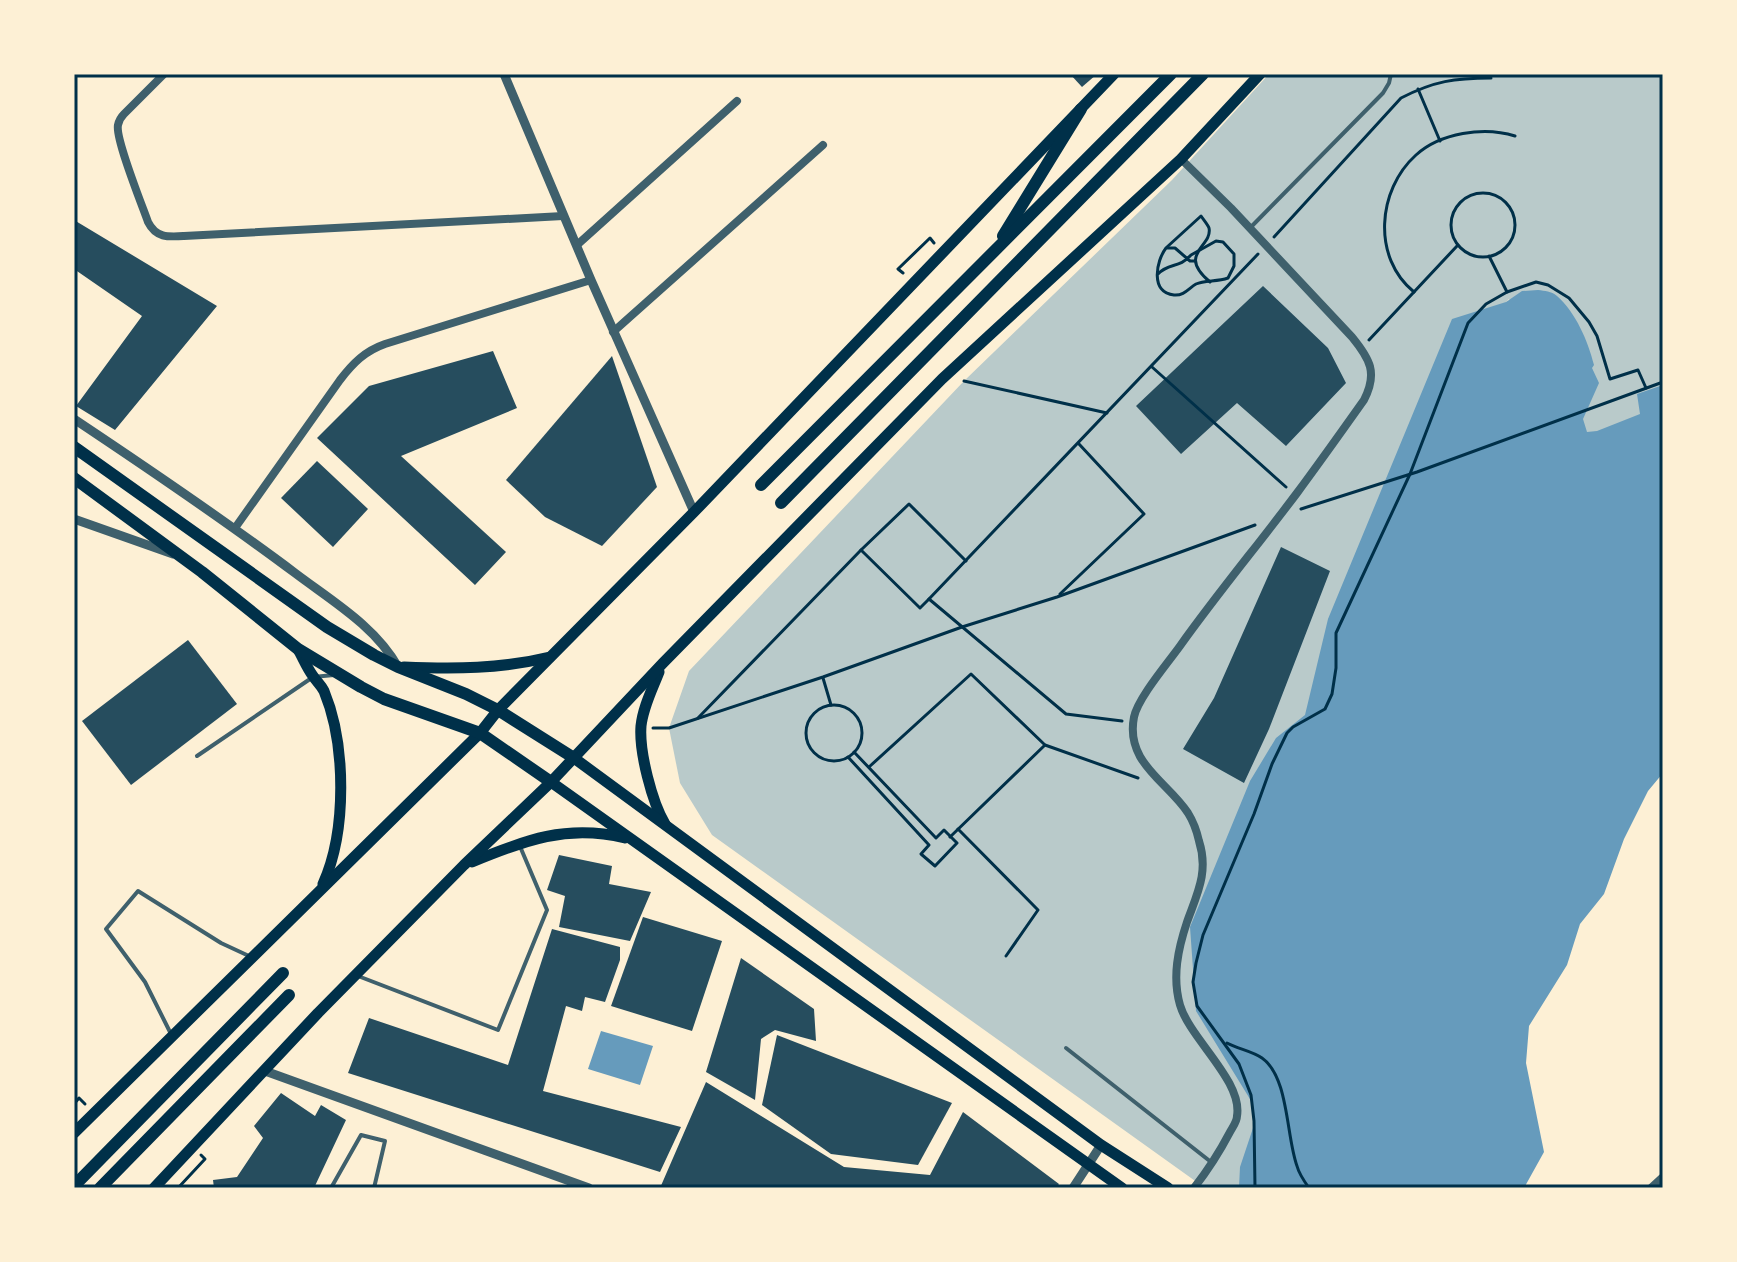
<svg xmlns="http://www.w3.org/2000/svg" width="1737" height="1262" font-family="Manrope,sans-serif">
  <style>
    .green { fill: #b9caca }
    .water { fill: #669bbc }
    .building { fill: #264d5e }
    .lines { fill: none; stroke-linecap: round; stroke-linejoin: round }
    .path { stroke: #003049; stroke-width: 3 }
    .service { stroke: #3f606c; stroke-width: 4 }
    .minor { stroke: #3f606c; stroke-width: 8 }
    .tertiary { stroke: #3f606c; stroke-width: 9 }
    .secondary { stroke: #003049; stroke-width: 11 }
    .primary { stroke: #003049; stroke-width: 12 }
    .trunk { stroke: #003049; stroke-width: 12 }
    .neatline { fill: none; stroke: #003049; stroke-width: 3 }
  </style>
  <rect width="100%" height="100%" fill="#fdf0d5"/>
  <polygon class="green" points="1269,74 1663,74 1663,400 1635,425 1590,440 1509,299 1492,317 1339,1188 1205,1188 712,835 680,783 669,728 689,671 964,381 1172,180"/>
  <g class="water">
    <path d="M1538,290C1545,291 1551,291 1557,296C1576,313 1588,341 1594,365L1592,368L1599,383L1583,419L1587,432L1597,431L1640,414L1637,394L1663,385V773L1648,791L1624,839L1604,894L1580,924L1567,965L1529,1026L1526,1063L1544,1152L1524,1188H1239L1240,1167L1253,1128V1104L1196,1011L1190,927L1250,781L1276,738L1305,715L1328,619L1452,319L1506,302L1522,291Z"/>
    <polygon points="601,1031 653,1046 640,1085 588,1069"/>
  </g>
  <g class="building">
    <polygon points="1070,74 1097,74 1082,87"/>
    <polygon points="74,220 217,306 115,430 76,406 142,316 74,269"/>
    <polygon points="1263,286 1328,348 1346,383 1286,446 1237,403 1181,454 1136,406"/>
    <polygon points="493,351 517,408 401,456 506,552 475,585 317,438 369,386"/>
    <polygon points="612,356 657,487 602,546 545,517 506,480"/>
    <polygon points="317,461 368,509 333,547 281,498"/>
    <polygon points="1281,547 1330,571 1269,729 1244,783 1183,749 1214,698"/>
    <polygon points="188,640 237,704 131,785 82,721"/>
    <polygon points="559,855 612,866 609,884 651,892 630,941 559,927 565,896 547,890"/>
    <polygon points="643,917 722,941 692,1031 611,1006"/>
    <polygon points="552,929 620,947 620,960 605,1002 585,997 582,1011 566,1006 543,1091 681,1127 660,1172 348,1073 369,1018 508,1065"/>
    <polygon points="741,958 814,1009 816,1041 775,1030 761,1039 755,1100 706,1072"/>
    <polygon points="777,1035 952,1103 918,1165 831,1154 762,1105"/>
    <polygon points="706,1082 844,1167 930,1175 963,1112 1059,1184 1056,1188 660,1188"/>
    <polygon points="281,1093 315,1116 321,1105 346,1120 314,1188 214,1188 213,1180 237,1177 263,1138 254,1126"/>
  </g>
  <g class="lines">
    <g class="path">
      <polyline points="1418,89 1440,141"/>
      <circle cx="1483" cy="225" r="32"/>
      <path d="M1274,237L1401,98C1434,81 1455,78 1491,78"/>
      <path d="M1167,247L1201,216C1203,219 1208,225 1209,228C1213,247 1176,253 1210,282"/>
      <polyline points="1489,256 1507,292"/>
      <polyline points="903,273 898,269 930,238 934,243"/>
      <path d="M1158,274C1169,262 1179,269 1191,255L1216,241L1223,242L1234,254V266L1228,278C1217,282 1205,280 1196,284C1189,288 1184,296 1174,295C1150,293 1156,261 1166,248H1175L1190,261H1195"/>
      <path d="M1414,292C1372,258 1377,190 1416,155C1440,133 1484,126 1515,136"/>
      <polyline points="1369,340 1457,246"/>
      <polyline points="1152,367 1286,487"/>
      <polyline points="964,381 1107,413"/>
      <polyline points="1301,509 1417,472 1663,382"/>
      <polyline points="861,550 909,504 966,561"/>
      <polyline points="1060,594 1144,514 1079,444"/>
      <polyline points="929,599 1258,254"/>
      <polyline points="823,678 831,705"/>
      <circle cx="834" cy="733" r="28"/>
      <polyline points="698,718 861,550 920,608 929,599 1066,714 1122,721"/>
      <polyline points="653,728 669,728 823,677 962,627 1057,597 1255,525"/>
      <polyline points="848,757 929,845 921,854 935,866 957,843 944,830 936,838 854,752"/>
      <polyline points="869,767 971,674 1045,745 1138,778"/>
      <polyline points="958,829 1038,910 1006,956"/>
      <polyline points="950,837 1045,745"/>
      <path d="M1227,1043C1238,1049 1252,1051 1262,1058C1289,1077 1286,1136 1297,1166C1299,1174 1304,1181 1309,1188"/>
      <polyline points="74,1104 79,1098 85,1104"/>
      <polyline points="178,1188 205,1159 201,1155"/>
      <polyline points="1255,1188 1254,1121 1251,1095 1239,1064 1197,1006 1193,982 1196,963 1203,935 1254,814 1272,764 1287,733 1293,727 1325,709 1332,694 1336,668 1336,633 1410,474 1468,323 1486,304 1507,292 1536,282 1548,285 1569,298 1589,322 1597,336 1610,379 1638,370 1646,388"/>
    </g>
    <g class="service">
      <polyline points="1250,228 1383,93 1389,83 1391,74"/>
      <polyline points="74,685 74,687"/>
      <polyline points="197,756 313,677 334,675"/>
      <polyline points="358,976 498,1030 547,910 519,844"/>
      <polyline points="171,1034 145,982 106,929 138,891 221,943 249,956"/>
      <polyline points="1066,1048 1211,1162"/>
      <polyline points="331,1188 361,1135 385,1141 374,1188"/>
    </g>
    <g class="minor">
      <path d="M164,74L124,114C120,118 119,120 118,125C115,138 142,205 148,222C156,238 168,237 184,236L563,216"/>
      <path d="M1181,159L1231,208L1352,337C1370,359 1378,373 1364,400C1342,431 1320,462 1297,493C1258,545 1217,594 1180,646C1167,664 1138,698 1134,717C1125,763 1167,781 1188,813C1193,821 1197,832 1199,841C1209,872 1197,894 1187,922C1178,949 1172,977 1180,1005C1190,1039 1243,1081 1237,1116C1237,1122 1232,1128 1230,1132C1219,1153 1208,1170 1194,1188"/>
      <polyline points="577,245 737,101"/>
      <polyline points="613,332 823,145"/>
      <path d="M235,528L340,380C353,363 365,351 385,344L591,280"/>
      <polyline points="1651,1188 1663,1177"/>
    </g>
    <g class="tertiary">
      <polyline points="504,74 591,280 694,512"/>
      <path d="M74,419C149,469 223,519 295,573C332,601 375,626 398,667"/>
      <polyline points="74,519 173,554"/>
      <polyline points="265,1071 589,1188"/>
      <polyline points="1073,1188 1101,1145"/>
    </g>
    <g class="secondary">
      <path d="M298,649C303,658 307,668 313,676C317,682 321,685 324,691C346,744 347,831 323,884"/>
      <path d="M404,667C454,669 501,669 550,657"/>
      <path d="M659,672C652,690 643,707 641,726C639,752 652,802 665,824"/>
      <polyline points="574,758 1101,1145 1168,1188"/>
      <polyline points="551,782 1122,1188"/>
      <path d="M472,862C525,840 567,824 625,838"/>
      <polyline points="74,1133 480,733 498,710 694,512 1114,74"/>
      <polyline points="154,1188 318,1013 464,865 551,782 663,663 942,379 1181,159 1260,74"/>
    </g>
    <g class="primary">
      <polyline points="74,447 327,627 374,655 398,667 466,694 498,710 574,758"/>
      <polyline points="74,478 202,572 298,649 361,687 384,699 480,733 551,782"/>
    </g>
    <g class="trunk">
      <polyline points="1003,236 1081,109"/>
      <polyline points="761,485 1171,74"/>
      <polyline points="781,503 1203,74"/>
      <polyline points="74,1186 283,973"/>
      <polyline points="100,1188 289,995"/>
    </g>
  </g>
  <rect width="1737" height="1262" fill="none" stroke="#fdf0d5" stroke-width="152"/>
  <rect x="76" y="76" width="1585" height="1110" class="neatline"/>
</svg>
